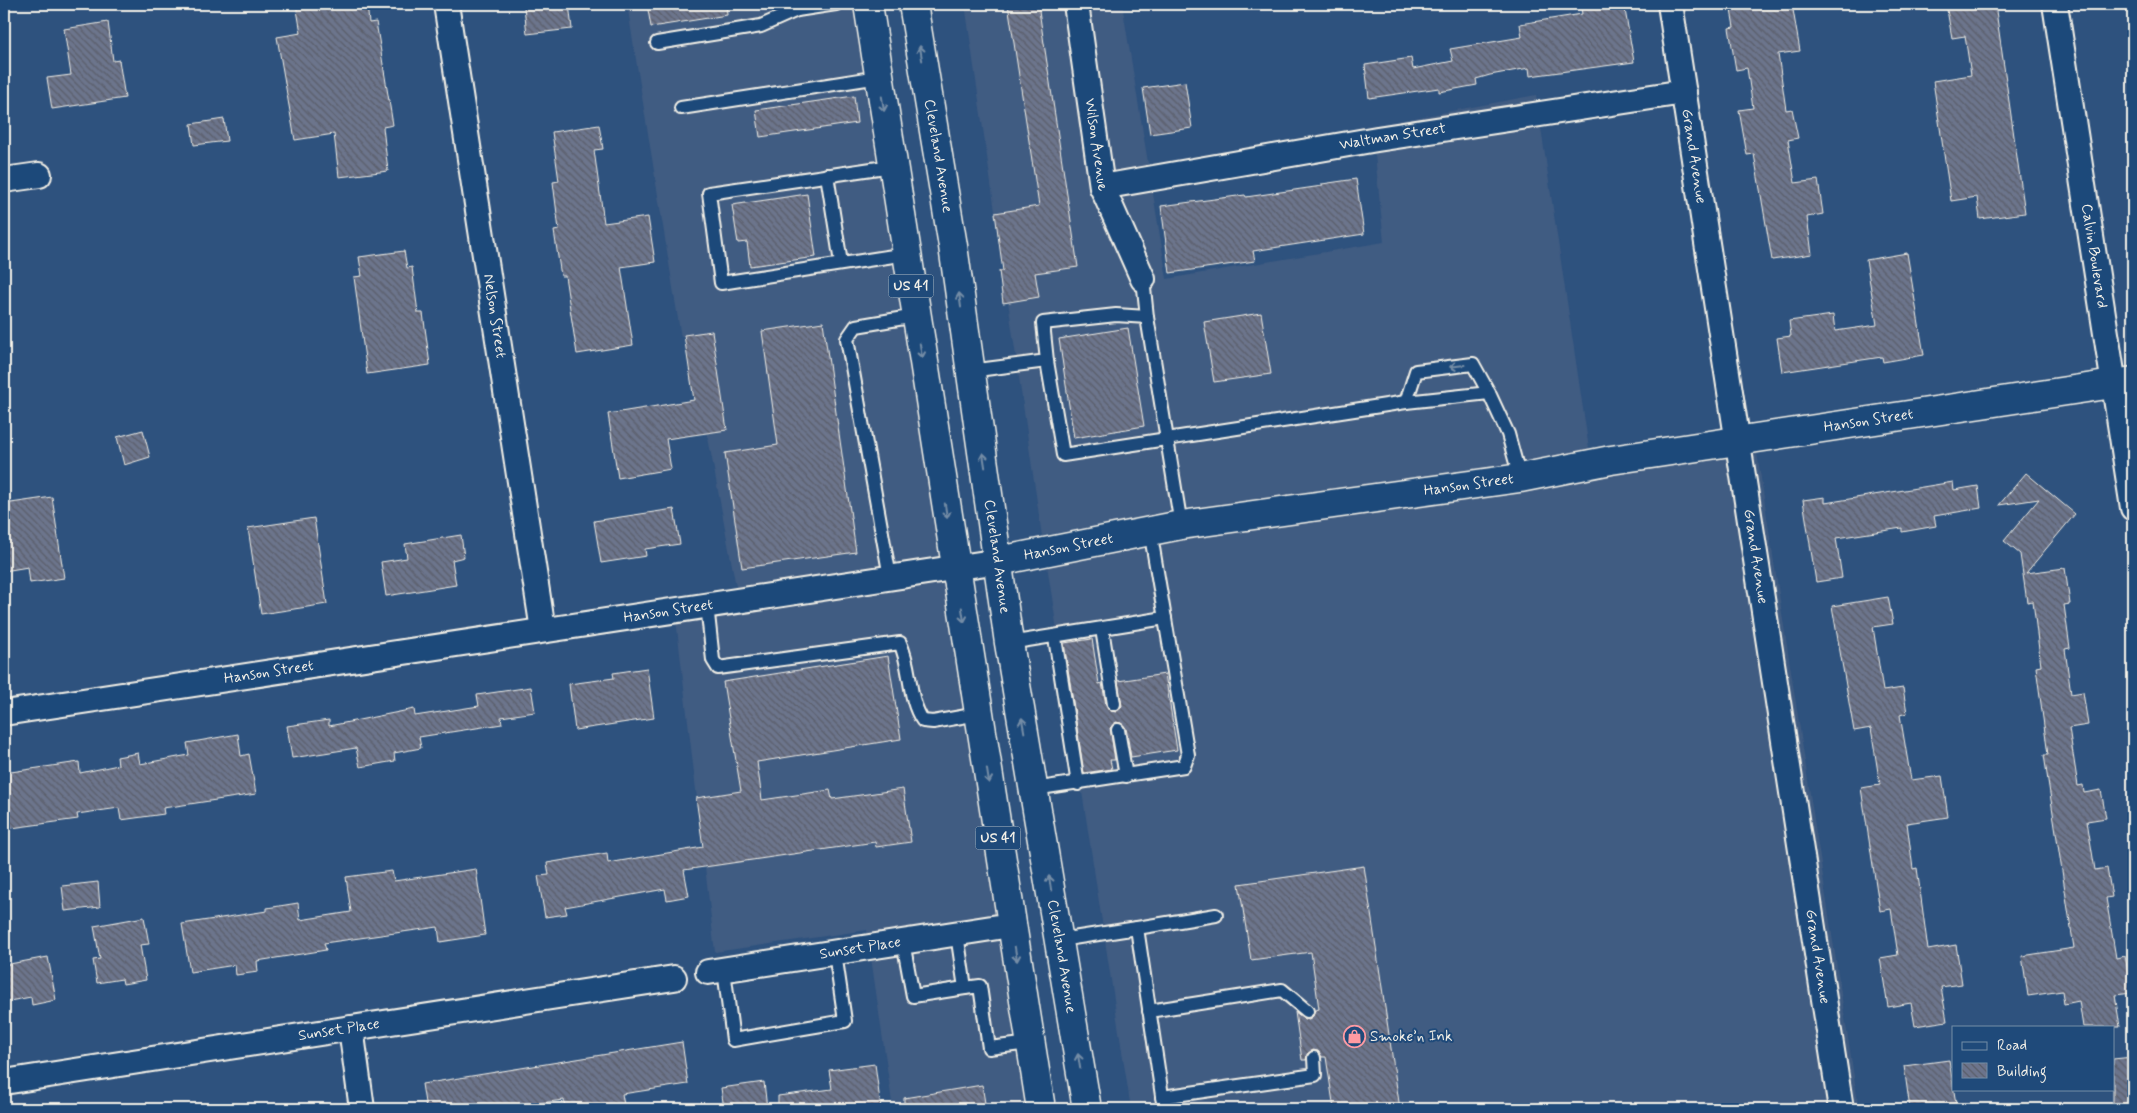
<svg xmlns="http://www.w3.org/2000/svg" width="2137" height="1113" font-family="Mynerve,sans-serif">
  <style>
    .built { fill: #415c82 }
    .building { fill: url(#building-back-hatch); stroke: #f4f1e8 }
    .lines { fill: none; stroke-linecap: round; stroke-linejoin: round }
    .service-casing { stroke: #f4f1e8; stroke-width: 16 }
    .minor-casing { stroke: #f4f1e8; stroke-width: 28 }
    .tertiary-casing { stroke: #f4f1e8; stroke-width: 31 }
    .primary-casing { stroke: #f4f1e8; stroke-width: 31 }
    .service { stroke: #1f4a7a; stroke-width: 12 }
    .minor { stroke: #1f4a7a; stroke-width: 24 }
    .tertiary { stroke: #1f4a7a; stroke-width: 28 }
    .primary { stroke: #1f4a7a; stroke-width: 28 }
    .oneway { stroke: #748da6 }
    .labels { text-anchor: middle; dominant-baseline: central; stroke-width: 4; stroke-linejoin: round; paint-order: stroke }
    .shield { fill: #1f4a7a; stroke: #b4bfc7; stroke-width: 1 }
    .shield-label { font-size: 14px; font-weight: bold; fill: #f4f1e8 }
    .street-label { font-size: 15px; fill: #f4f1e8; stroke: #1f4a7a }
    .poi-label { font-size: 15px; fill: #f4f1e8; stroke: #1f4a7a; text-anchor: start }
  </style>
  <defs>
    <pattern id="building-back-hatch" width="6" height="6" patternUnits="userSpaceOnUse" patternTransform="scale(1.25)"><rect width="6" height="6" fill="#6c748c"/><path d="M-1 5l2 2M0 0l6 6M5-1l2 2" fill="none" stroke="#5a5e69"/></pattern>
  </defs>
  <rect width="100%" height="100%" fill="#2e527e"/>
  <filter id="ink" filterUnits="userSpaceOnUse"><feTurbulence type="fractalNoise" baseFrequency=".02" numOctaves="2"/><feDisplacementMap in="SourceGraphic" scale="10" xChannelSelector="R" yChannelSelector="G"/><feConvolveMatrix kernelMatrix="1 2 1 2 8 2 1 2 1" color-interpolation-filters="sRGB"/></filter>
  <g filter="url(#ink)">
    <g class="built">
      <polygon points="627,4 859,4 1029,1109 893,1109 867,930 715,952 674,602 737,592 689,336 681,337"/>
      <polygon points="965,4 1122,4 1167,279 1384,242 1372,126 1536,95 1589,449 1517,463 1179,510 1042,536"/>
      <polygon points="1757,453 1859,1109 1131,1109 1047,565 1183,539 1510,495 1614,474"/>
    </g>
    <g class="building">
      <polygon points="296,4 367,4 369,23 376,22 393,125 383,127 388,171 339,177 334,134 295,140 277,37 301,33"/>
      <polygon points="550,4 569,4 572,29 527,34 524,7"/>
      <polygon points="647,4 726,4 727,15 651,27"/>
      <polygon points="1008,4 1038,4 1078,267 1035,273 1039,297 1003,303 999,271 1003,271 995,213 1039,206"/>
      <polygon points="1604,4 1624,4 1634,62 1530,76 1529,68 1490,75 1476,79 1477,85 1439,92 1439,88 1369,98 1365,65 1411,58 1413,69 1453,61 1450,49 1522,37 1520,24 1582,14 1581,8"/>
      <polygon points="1730,4 1792,4 1800,51 1778,54 1786,110 1792,109 1798,138 1788,140 1795,183 1818,180 1823,214 1807,217 1812,254 1772,260 1754,154 1747,155 1739,110 1753,108 1747,68 1736,70 1729,28 1734,27"/>
      <polygon points="1946,4 1995,4 2025,213 1980,219 1977,197 1951,201 1933,81 1971,75 1965,36 1952,38"/>
      <polygon points="108,22 113,61 119,60 125,98 52,109 47,78 71,75 64,29"/>
      <polygon points="1185,82 1192,128 1150,134 1143,88"/>
      <polygon points="854,96 857,123 760,137 756,110"/>
      <polygon points="224,119 227,141 194,145 191,124"/>
      <polygon points="599,125 603,149 594,150 604,223 648,217 655,262 621,267 633,345 577,354 565,276 561,276 554,231 559,230 553,182 559,181 552,132"/>
      <polygon points="1356,179 1364,234 1253,251 1255,261 1170,273 1161,206 1245,195 1246,197 1322,186 1322,184"/>
      <polygon points="807,194 816,257 750,266 747,242 738,243 732,205"/>
      <polygon points="404,251 407,268 412,267 418,313 423,313 430,365 367,374 354,277 362,276 359,257"/>
      <polygon points="1907,253 1924,355 1883,362 1882,357 1782,372 1777,338 1791,336 1789,321 1833,315 1835,331 1877,325 1866,260"/>
      <polygon points="1261,313 1271,374 1214,382 1204,322"/>
      <polygon points="823,322 856,552 742,568 725,453 778,445 762,331"/>
      <polygon points="1128,328 1144,426 1074,438 1059,339"/>
      <polygon points="712,331 727,430 666,439 671,469 618,478 608,414 694,400 684,335"/>
      <polygon points="143,430 150,457 124,465 117,437"/>
      <polygon points="2026,473 2075,514 2026,573 2065,568 2070,604 2064,605 2070,648 2065,649 2071,694 2083,692 2088,725 2069,728 2078,786 2083,785 2084,793 2101,790 2106,818 2087,821 2095,870 2107,868 2112,897 2106,898 2116,958 2125,956 2132,993 2115,995 2120,1027 2083,1027 2079,1001 2064,1004 2062,991 2028,996 2022,956 2074,948 2044,755 2048,755 2036,667 2041,666 2033,601 2027,602 2020,554 2004,541 2039,499 1999,505"/>
      <polygon points="1953,482 1954,490 1978,486 1981,508 1934,516 1936,526 1902,532 1902,528 1836,538 1842,578 1816,582 1803,500 1825,497 1825,503"/>
      <polygon points="52,497 64,578 30,583 28,567 4,571 4,504"/>
      <polygon points="674,509 680,544 645,549 646,556 601,563 594,521"/>
      <polygon points="314,518 327,604 261,614 248,528"/>
      <polygon points="461,535 464,557 452,560 456,585 386,596 381,562 407,558 405,544"/>
      <polygon points="1888,597 1893,624 1873,627 1883,691 1903,688 1907,713 1900,715 1911,780 1942,776 1948,817 1907,823 1913,869 1917,868 1928,950 1956,945 1962,984 1941,987 1947,1021 1915,1026 1911,1003 1888,1007 1880,958 1898,955 1891,909 1880,911 1861,788 1880,785 1871,728 1854,731 1832,606"/>
      <polygon points="1092,639 1099,684 1102,683 1106,705 1111,711 1116,712 1122,706 1118,681 1165,674 1177,750 1131,757 1126,728 1121,723 1116,722 1110,728 1115,760 1110,760 1112,769 1084,773 1064,643"/>
      <polygon points="888,656 901,739 757,762 762,800 830,790 832,799 903,789 911,842 876,847 875,842 684,870 689,896 667,900 665,889 565,907 567,914 545,917 538,876 549,875 547,863 607,853 608,863 703,847 696,798 741,791 723,682"/>
      <polygon points="647,668 654,718 575,730 569,684 614,678 613,673"/>
      <polygon points="531,687 535,712 501,717 502,724 419,737 421,748 394,753 395,761 360,767 356,748 292,758 287,726 329,720 329,726 414,709 415,716 479,706 477,695"/>
      <polygon points="238,734 241,756 249,754 256,794 163,808 164,814 121,820 119,808 77,814 78,819 4,829 4,773 79,762 80,773 118,765 117,757 138,753 140,764 189,755 187,743"/>
      <polygon points="1364,866 1400,1109 1334,1109 1326,1057 1322,1057 1318,1051 1313,1050 1307,1054 1306,1060 1302,1060 1295,1012 1305,1019 1309,1019 1313,1016 1315,1010 1319,1009 1311,952 1251,960 1239,884"/>
      <polygon points="476,869 485,935 440,942 438,927 324,943 326,950 257,961 258,972 236,975 235,965 190,972 182,924 267,911 267,908 298,903 300,920 351,912 346,877 392,871 394,881"/>
      <polygon points="98,882 100,907 65,911 62,886"/>
      <polygon points="144,917 149,944 140,945 146,980 123,984 122,979 97,983 93,960 100,959 94,926"/>
      <polygon points="48,957 56,1000 32,1005 31,997 4,1002 4,965"/>
      <polygon points="682,1042 688,1084 622,1094 624,1105 592,1109 565,1109 564,1100 495,1109 426,1109 422,1084"/>
      <polygon points="2133,1057 2133,1109 2113,1109 2113,1059"/>
      <polygon points="1949,1060 1956,1104 1910,1109 1904,1066"/>
      <polygon points="875,1064 881,1109 778,1109 778,1096 832,1089 829,1070"/>
      <polygon points="764,1082 767,1109 724,1109 721,1088"/>
      <polygon points="982,1085 986,1109 904,1109 904,1098"/>
    </g>
    <g class="lines">
      <defs>
        <g id="service">
          <polyline points="796,4 797,10 836,4"/>
          <polyline points="657,43 761,26 797,10"/>
          <polyline points="681,108 879,77"/>
          <polyline points="892,166 709,193 721,283 906,254"/>
          <polyline points="827,175 841,263"/>
          <polyline points="1143,279 1147,317 1181,525"/>
          <polyline points="1047,361 1063,455 1406,402 1489,393 1508,434 1520,478"/>
          <polyline points="970,371 1047,361 1043,323 1116,315 1147,317"/>
          <polyline points="1406,402 1416,371 1473,364 1489,393"/>
          <polyline points="890,577 847,339 856,326 916,316"/>
          <path d="M707,605L713,660L718,668L900,643C912,668 907,698 923,721L933,722L978,714"/>
          <polyline points="1102,629 1114,704"/>
          <polyline points="1055,638 1078,784"/>
          <polyline points="1009,643 1165,618"/>
          <polyline points="1118,730 1126,776"/>
          <polyline points="1034,789 1184,766 1188,755 1150,530"/>
          <polyline points="1137,928 1216,915"/>
          <polyline points="1060,940 1137,928 1164,1109"/>
          <polyline points="903,942 913,996 965,988 957,934"/>
          <polyline points="724,970 733,1040 845,1021 835,953"/>
          <polyline points="965,988 980,986 989,1048 1030,1043"/>
          <polyline points="1149,1011 1282,990 1307,1011"/>
          <polyline points="1162,1097 1315,1075 1314,1058"/>
        </g>
        <g id="minor">
          <path id="s1" d="M446,4L543,630"/>
          <path id="s2" d="M1076,4L1102,187L1143,279"/>
          <path id="s3" d="M1670,4L1841,1109"/>
          <path id="s4" d="M2055,4L2133,508"/>
          <polyline points="4,180 39,175"/>
          <path id="s5" d="M1102,187L1377,139L1684,92"/>
          <path id="s6" d="M4,713L999,561"/>
          <path id="s7" d="M708,972L1011,925"/>
          <polyline points="351,1028 362,1109"/>
          <path id="s8" d="M4,1082L674,978"/>
        </g>
        <g id="tertiary">
          <path id="s9" d="M999,561L1181,525L1520,478L1611,460L2133,381"/>
        </g>
        <g id="primary">
          <polyline points="868,4 1041,1109"/>
          <path id="s10" d="M913,4L953,246L1009,643L1087,1109"/>
        </g>
      </defs>
      <use href="#service" class="service-casing"/>
      <use href="#minor" class="minor-casing"/>
      <use href="#tertiary" class="tertiary-casing"/>
      <use href="#primary" class="primary-casing"/>
      <use href="#service" class="service"/>
      <use href="#minor" class="minor"/>
      <use href="#tertiary" class="tertiary"/>
      <use href="#primary" class="primary"/>
    </g>
    <defs><path id="oneway-shaft" d="M-6 0H5M1.5-3L5.5 0L1.5 3" fill="none" stroke-width="1.6" stroke-linecap="round" stroke-linejoin="round" transform="scale(1.25)"/></defs>
    <g class="oneway">
      <use href="#oneway-shaft" transform="translate(921 53) rotate(-99)"/>
      <use href="#oneway-shaft" transform="translate(883 104) rotate(81)"/>
      <use href="#oneway-shaft" transform="translate(960 300) rotate(-98)"/>
      <use href="#oneway-shaft" transform="translate(921 351) rotate(81)"/>
      <use href="#oneway-shaft" transform="translate(1457 366) rotate(173)"/>
      <use href="#oneway-shaft" transform="translate(984 460) rotate(-99)"/>
      <use href="#oneway-shaft" transform="translate(946 511) rotate(81)"/>
      <use href="#oneway-shaft" transform="translate(963 615) rotate(81)"/>
      <use href="#oneway-shaft" transform="translate(1023 725) rotate(-100)"/>
      <use href="#oneway-shaft" transform="translate(988 776) rotate(81)"/>
      <use href="#oneway-shaft" transform="translate(1050 883) rotate(-99)"/>
      <use href="#oneway-shaft" transform="translate(1016 954) rotate(81)"/>
      <use href="#oneway-shaft" transform="translate(1079 1061) rotate(-99)"/>
    </g>
  </g>
  <defs>
    <symbol id="shop-ring" viewBox="-11 -11 22 22"><circle r="9.5" fill="#1f4a7a" stroke="#ff9aa2" stroke-width="1.5"/><path d="M-5-2.5h2.3a2.7 3.5 0 0 1 5.4 0H5L5.5 6h-11ZM-1.5-2.5h3a1.5 2.3 0 0 0-3 0Z" fill="#ff9aa2"/></symbol>
  </defs>
  <g fill-rule="evenodd">
    <use href="#shop-ring" x="1342" y="1024" width="25" height="25"/>
  </g>
  <g class="labels">
    <g class="shield">
      <rect x="888.5" y="274.5" width="45" height="23" rx="4"/>
      <rect x="975.5" y="826.5" width="45" height="23" rx="4"/>
    </g>
    <g class="shield-label">
      <text x="911" y="286">US 41</text>
      <text x="998" y="838">US 41</text>
    </g>
    <g class="street-label">
      <text stroke="none"><textPath href="#s5" startOffset="295">Waltman Street</textPath></text>
      <text stroke="none"><textPath href="#s2" startOffset="142">Wilson Avenue</textPath></text>
      <text stroke="none"><textPath href="#s10" startOffset="154">Cleveland Avenue</textPath></text>
      <text stroke="none"><textPath href="#s3" startOffset="154">Grand Avenue</textPath></text>
      <text stroke="none"><textPath href="#s4" startOffset="255">Calvin Boulevard</textPath></text>
      <text stroke="none"><textPath href="#s1" startOffset="316">Nelson Street</textPath></text>
      <text stroke="none"><textPath href="#s9" startOffset="881">Hanson Street</textPath></text>
      <text stroke="none"><textPath href="#s9" startOffset="476">Hanson Street</textPath></text>
      <text stroke="none"><textPath href="#s9" startOffset="71">Hanson Street</textPath></text>
      <text stroke="none"><textPath href="#s10" startOffset="559">Cleveland Avenue</textPath></text>
      <text stroke="none"><textPath href="#s3" startOffset="559">Grand Avenue</textPath></text>
      <text stroke="none"><textPath href="#s6" startOffset="672">Hanson Street</textPath></text>
      <text stroke="none"><textPath href="#s6" startOffset="268">Hanson Street</textPath></text>
      <text stroke="none"><textPath href="#s7" startOffset="154">Sunset Place</textPath></text>
      <text stroke="none"><textPath href="#s10" startOffset="964">Cleveland Avenue</textPath></text>
      <text stroke="none"><textPath href="#s3" startOffset="964">Grand Avenue</textPath></text>
      <text stroke="none"><textPath href="#s8" startOffset="339">Sunset Place</textPath></text>
    </g>
    <g class="poi-label">
      <text x="1370" y="1037">Smoke’n Ink</text>
    </g>
  </g>
  <rect width="2137" height="1113" fill="none" stroke="#1f4a7a" stroke-width="20"/>
  <rect x="10" y="10" width="2117" height="1093" fill="none" stroke="#f4f1e8" stroke-width="2" filter="url(#ink)"/>
  <rect x="1952" y="1026" width="162" height="65" fill="#1f4a7a" stroke="#748da6"/>
  <rect x="1962" y="1042" width="25" height="8" fill="#1f4a7a" stroke="#748da6"/>
  <text x="1997" y="1050" font-size="15" fill="#f4f1e8">Road</text>
  <rect x="1962" y="1063" width="25" height="15" fill="url(#building-back-hatch)" stroke="#748da6"/>
  <text x="1997" y="1076" font-size="15" fill="#f4f1e8">Building</text>
</svg>
